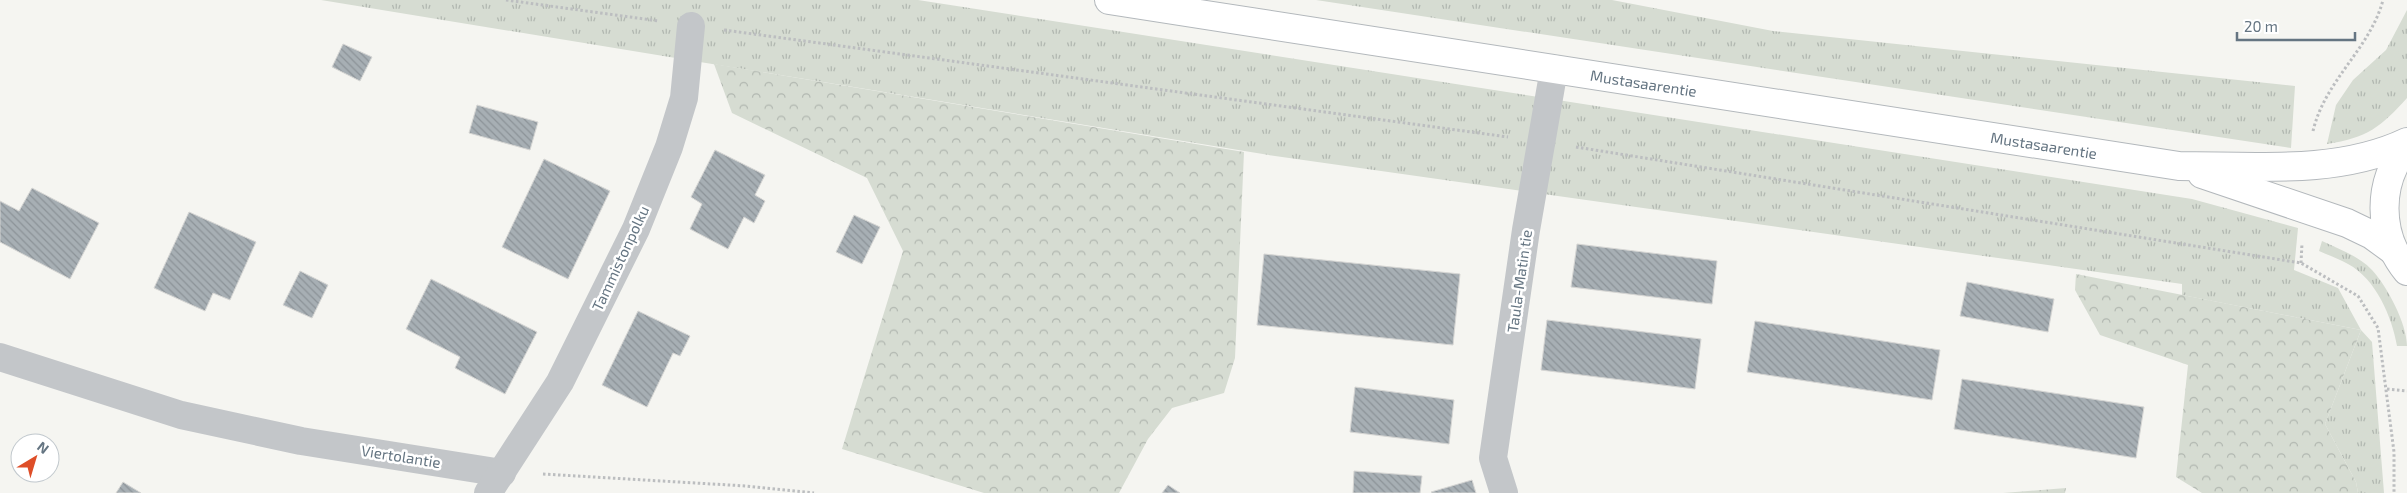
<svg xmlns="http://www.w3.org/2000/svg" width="2407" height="493" font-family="'Exo 2',sans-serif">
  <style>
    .grass { fill: url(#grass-tufts) }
    .forest { fill: url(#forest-crowns) }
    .building { fill: url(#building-back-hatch); stroke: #d6d6d4 }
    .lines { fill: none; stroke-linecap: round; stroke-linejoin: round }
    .secondary-casing { stroke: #b3b8bc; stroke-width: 30 }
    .path { stroke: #bcbec0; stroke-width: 3; stroke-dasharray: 2.5 2.5; stroke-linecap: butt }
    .street { stroke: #c3c6c9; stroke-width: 28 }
    .secondary { stroke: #fff; stroke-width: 28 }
    .labels { text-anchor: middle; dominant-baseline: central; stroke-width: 5; stroke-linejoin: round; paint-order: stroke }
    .street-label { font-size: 15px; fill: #657582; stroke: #fff }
  </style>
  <defs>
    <pattern id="grass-tufts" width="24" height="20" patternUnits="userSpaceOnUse" patternTransform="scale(1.25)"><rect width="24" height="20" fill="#d6dcd2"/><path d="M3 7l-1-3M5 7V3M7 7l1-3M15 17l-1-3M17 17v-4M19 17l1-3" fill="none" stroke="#b1b7b0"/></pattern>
    <pattern id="forest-crowns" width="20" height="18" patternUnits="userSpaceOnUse" patternTransform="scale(1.25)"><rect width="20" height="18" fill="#d6dcd2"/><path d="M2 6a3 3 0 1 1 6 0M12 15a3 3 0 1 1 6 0" fill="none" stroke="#b1b7b0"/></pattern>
    <pattern id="building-back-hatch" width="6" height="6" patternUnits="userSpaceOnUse" patternTransform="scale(1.25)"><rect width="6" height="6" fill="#a7afb4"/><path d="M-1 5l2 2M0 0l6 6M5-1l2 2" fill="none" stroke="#8c9398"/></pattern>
  </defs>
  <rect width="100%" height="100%" fill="#f5f5f1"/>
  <g class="grass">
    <polygon points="321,0 918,0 2192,199 2298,228 2294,270 2338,288 2361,330 2372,342 2384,493 2358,493 2356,482 2325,424 2361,330 2182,295 2182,284 1275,156"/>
    <polygon points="1316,0 1612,0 1773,31 2295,86 2291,148"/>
    <path d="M2407,10V98C2381,127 2367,138 2327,144L2336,105L2353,80L2386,50Z"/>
    <path d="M2322,241C2339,249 2359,256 2372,270C2387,286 2407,324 2407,346H2397C2392,317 2376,279 2348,264C2339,259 2328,255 2319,251Z"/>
  </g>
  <g class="forest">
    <polygon points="714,64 1244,152 1235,358 1224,393 1172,408 1148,439 1119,493 984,493 842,449 903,251 867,178 732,113"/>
    <polygon points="2076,274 2361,330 2325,424 2356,482 2358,493 2202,493 2176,477 2188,365 2100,335 2075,290"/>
    <polygon points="2066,488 2065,493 2003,493"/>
  </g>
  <g class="building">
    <polygon points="343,44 372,57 360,81 332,67"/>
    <polygon points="477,105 538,122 530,150 469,133"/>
    <polygon points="715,150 765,175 755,195 765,201 754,223 744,217 728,249 690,229 702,204 691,197"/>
    <polygon points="544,159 610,191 568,279 502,247"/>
    <polygon points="32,188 99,223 70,279 0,242 0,201 19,211"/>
    <polygon points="189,212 256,242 230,300 213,293 205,311 154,288"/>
    <polygon points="854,215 880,227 862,264 836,252"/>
    <polygon points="1577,244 1717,261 1712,304 1571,287"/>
    <polygon points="1264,254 1460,274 1453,345 1257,325"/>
    <polygon points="300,271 328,285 312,318 283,305"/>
    <polygon points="431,279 537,332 505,394 455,368 460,357 406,329"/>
    <polygon points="1967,282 2054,299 2048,332 1960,316"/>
    <polygon points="638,311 690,336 680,356 673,353 647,407 602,385"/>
    <polygon points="1547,320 1701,339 1695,389 1541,370"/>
    <polygon points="1755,321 1940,350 1932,400 1747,372"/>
    <polygon points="1962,379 2144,407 2136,458 1954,429"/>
    <polygon points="1355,387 1454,400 1449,444 1350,432"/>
    <polygon points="1354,471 1422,476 1420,493 1353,493"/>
    <polygon points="1472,480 1476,493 1432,493 1431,492"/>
    <polygon points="123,482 141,493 116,493"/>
    <polygon points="1168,485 1180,493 1162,493"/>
  </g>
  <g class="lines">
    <defs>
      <g id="secondary">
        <path id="s1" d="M1109,0L2179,166C2253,166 2338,175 2407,142"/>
        <path d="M2407,146C2377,182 2377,234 2407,271"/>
        <polyline points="2202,174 2347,223 2372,235 2394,251"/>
      </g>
    </defs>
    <use href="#secondary" class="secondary-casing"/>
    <g class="path">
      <polyline points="506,0 659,21"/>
      <polyline points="724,30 1508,137"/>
      <path d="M2313,131C2325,80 2370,49 2383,0"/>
      <polyline points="1576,147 2301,263 2358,296 2378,328 2394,452 2394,493"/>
      <polyline points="2301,263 2302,243"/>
      <polyline points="2387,389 2407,391"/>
      <polyline points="543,474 746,486 814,493"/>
    </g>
    <g class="street">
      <polyline points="0,357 181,415 301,441 502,473"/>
      <polyline points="488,493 560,382 636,229 669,147 684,98 691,26"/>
      <polyline points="1504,493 1493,458 1526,230 1554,69"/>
    </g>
    <use href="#secondary" class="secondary"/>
  </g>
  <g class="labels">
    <g class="street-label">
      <text stroke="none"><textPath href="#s1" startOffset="541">Mustasaarentie</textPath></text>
      <text stroke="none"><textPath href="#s1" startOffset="946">Mustasaarentie</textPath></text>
      <text transform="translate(620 258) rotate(-65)">Tammistonpolku</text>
      <text transform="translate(1519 281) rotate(-82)">Taula-Matin tie</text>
      <text transform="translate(401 456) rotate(9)">Viertolantie</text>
    </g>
  </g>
  <g transform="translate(35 458) rotate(38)"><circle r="24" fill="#ffffff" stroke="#c1c8cd"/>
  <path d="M0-4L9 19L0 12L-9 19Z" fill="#de4e28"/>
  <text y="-8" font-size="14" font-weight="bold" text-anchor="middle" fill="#657582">N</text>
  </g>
  <path d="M2237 32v8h118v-8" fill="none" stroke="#657582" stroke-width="2.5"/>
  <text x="2244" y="32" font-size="15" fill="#657582" stroke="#ffffff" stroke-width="4" paint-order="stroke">20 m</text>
</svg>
